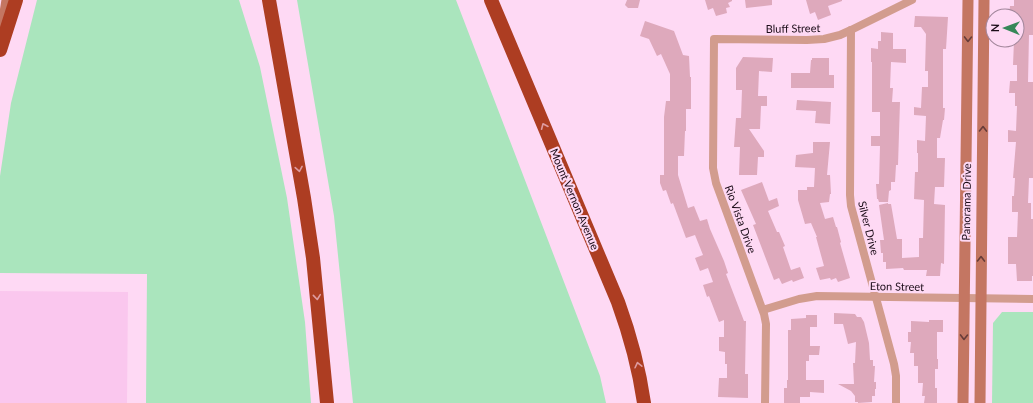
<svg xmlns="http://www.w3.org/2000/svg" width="1033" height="403" font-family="Lato,sans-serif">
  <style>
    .built { fill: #fac7ee }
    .green { fill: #aae5bd }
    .building { fill: #dea9bc }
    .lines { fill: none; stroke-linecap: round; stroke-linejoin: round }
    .minor { stroke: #d29c8e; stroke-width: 8 }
    .secondary { stroke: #c47662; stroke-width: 11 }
    .motorway { stroke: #ad3d22; stroke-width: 14 }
    .oneway { stroke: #673c39 }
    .oneway2 { stroke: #de9ba0 }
    .labels { text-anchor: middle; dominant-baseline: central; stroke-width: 4; stroke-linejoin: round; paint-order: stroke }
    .street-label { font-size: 11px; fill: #1b0c18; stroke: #fed9f4 }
  </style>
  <rect width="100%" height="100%" fill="#fed9f4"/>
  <polygon class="built" points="0,291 128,292 127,403 0,403"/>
  <g class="green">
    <polygon points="37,0 239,0 260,67 287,198 305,322 311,403 146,403 147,274 0,273 0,176 11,103"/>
    <polygon points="297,0 456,0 600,376 606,403 353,403 334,216"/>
    <polygon points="1002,312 1033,312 1033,403 992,403 993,323"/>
  </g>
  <g class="building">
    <polygon points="627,0 640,0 638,8 628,8 625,5"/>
    <polygon points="705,0 732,0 732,1 728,3 730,7 726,8 727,13 716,16 713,8 708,10"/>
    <polygon points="745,0 772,0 772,5 746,8"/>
    <polygon points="806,0 842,0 842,1 828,6 831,15 818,20 815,12 810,14"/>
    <polygon points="1014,0 1033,0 1033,35 1029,35 1028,82 1033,82 1033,178 1029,178 1028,203 1031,203 1031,219 1033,219 1033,276 1032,276 1032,281 1017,281 1016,264 1008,264 1008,237 1017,237 1018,212 1012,212 1012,196 1014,196 1015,178 1013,178 1016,142 1008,142 1008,130 1016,131 1017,106 1015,106 1015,93 1009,93 1010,81 1017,81 1017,65 1013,65 1014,41 1020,41 1021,19 1017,19 1017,16 1009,16 1010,6 1014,6"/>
    <polygon points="915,16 948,17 946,49 943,49 943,108 945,108 944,120 943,120 940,138 937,138 937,158 945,158 944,187 935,187 934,204 945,205 944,264 941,263 940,276 926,276 927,270 904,270 903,268 886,269 886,262 883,262 883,253 881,253 880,240 884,240 879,205 888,203 888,204 891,204 897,239 902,239 902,258 919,257 919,238 923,238 924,200 914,199 915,172 918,172 918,153 917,153 917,140 925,141 926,116 914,115 914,107 921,108 922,87 928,87 928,71 925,71 926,34 921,27 914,27"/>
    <polygon points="645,21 674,31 683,55 689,56 690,77 691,77 691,109 686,109 686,131 685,131 684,156 678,156 678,175 688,208 694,206 700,221 707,219 710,229 724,261 728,273 726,274 744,321 746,321 745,374 748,374 748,398 718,397 719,378 727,378 727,364 725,364 725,352 719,351 719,337 724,337 724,320 719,322 709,296 707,297 703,285 713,282 708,268 700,271 695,258 703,255 695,235 686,238 673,203 671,204 666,190 663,191 660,183 660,175 664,175 664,117 666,101 670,101 670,74 661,54 657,56 649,39 640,36"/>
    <polygon points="881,32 893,33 893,49 906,49 906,63 891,62 890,88 893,88 892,102 900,102 898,165 896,165 895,182 891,182 891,190 889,191 888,202 879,202 878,199 877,199 876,184 879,184 880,146 871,146 871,136 880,136 880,112 872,112 872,62 871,62 871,48 878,49 878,41 881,41"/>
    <polygon points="743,57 773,58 772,72 759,71 758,96 767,96 767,106 761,106 760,129 749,129 764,151 764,157 758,157 757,175 739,175 740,147 734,147 736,118 741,118 742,90 736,90 736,68"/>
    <polygon points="812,58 829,58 829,75 834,75 834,88 791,88 791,73 810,73 811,60 812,60"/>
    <polygon points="797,100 831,102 830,124 815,123 816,111 796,110"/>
    <polygon points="813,142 830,142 827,175 830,175 831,194 830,194 829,202 820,203 825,219 833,217 836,227 837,227 841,242 840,243 850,278 838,282 836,278 831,280 830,278 820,280 816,268 824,266 816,237 817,237 811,223 805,224 798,200 798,190 807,190 807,187 814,187 815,168 795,167 796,155 813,153"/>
    <polygon points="762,182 769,201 777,198 779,206 768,211 777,232 779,232 785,246 783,247 791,270 800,267 804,278 793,282 792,280 782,284 779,278 774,280 753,225 756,224 741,190"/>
    <polygon points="834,313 855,314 857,317 861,317 864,322 869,343 870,360 873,360 873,366 875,366 874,382 876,382 876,389 875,389 875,396 872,396 872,402 858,403 858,402 855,402 855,396 851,391 838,384 854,384 853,363 855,363 856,342 848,344 843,324 834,324"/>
    <polygon points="806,315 817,315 817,327 810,327 810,346 820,346 819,355 809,355 809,361 806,361 806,380 824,380 824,393 810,392 810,397 800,397 800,403 784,403 784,388 787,388 787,380 788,380 788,330 791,330 791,319 806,318"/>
    <polygon points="929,320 943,320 943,332 937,332 937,359 938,359 938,369 935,369 935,388 937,388 937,403 924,403 925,396 922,396 923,383 918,383 918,366 914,366 914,353 910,353 911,342 908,342 908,332 911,332 911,321 929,322"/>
  </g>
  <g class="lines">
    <g class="minor">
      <polyline points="851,30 850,195 851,206 894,364 896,376 896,403"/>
      <polyline points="763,310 799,299 817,296 1033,299"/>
      <polyline points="765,403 766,324 764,314 716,183 713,168 714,39 807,40 824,39 840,35 851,30 912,0"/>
    </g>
    <g class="secondary">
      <polyline points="3,25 7,0"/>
      <polyline points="963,403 968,0"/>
      <polyline points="980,403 984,0"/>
    </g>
    <g class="motorway">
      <polyline points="269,0 304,198 313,258 327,403"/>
      <path d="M491,0L618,302C630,335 639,368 644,403"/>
      <polyline points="0,50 16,0"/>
    </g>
  </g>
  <defs><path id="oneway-chevron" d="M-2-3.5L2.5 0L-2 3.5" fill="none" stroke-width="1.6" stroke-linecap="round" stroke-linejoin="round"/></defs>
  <g class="oneway">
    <use href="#oneway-chevron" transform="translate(968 39) rotate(91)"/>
    <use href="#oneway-chevron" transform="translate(983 129) rotate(-89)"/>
    <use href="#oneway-chevron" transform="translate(981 259) rotate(-89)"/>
    <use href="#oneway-chevron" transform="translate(964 337) rotate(91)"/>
  </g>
  <g class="oneway2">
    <use href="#oneway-chevron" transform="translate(544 126) rotate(-113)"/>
    <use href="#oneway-chevron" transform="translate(299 169) rotate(80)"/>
    <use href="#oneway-chevron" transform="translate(317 297) rotate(84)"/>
    <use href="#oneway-chevron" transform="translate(638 365) rotate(-103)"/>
  </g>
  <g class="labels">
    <g class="street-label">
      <text transform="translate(793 28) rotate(-1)">Bluff Street</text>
      <text transform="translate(575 199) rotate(67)">Mount Vernon Avenue</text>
      <text transform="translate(966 202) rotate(-89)">Panorama Drive</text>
      <text transform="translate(741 219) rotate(70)">Rio Vista Drive</text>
      <text transform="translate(869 228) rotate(76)">Silver Drive</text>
      <text transform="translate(897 286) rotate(1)">Eton Street</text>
    </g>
  </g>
  <g transform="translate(1005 28) rotate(271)"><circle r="19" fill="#fed9f4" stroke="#a3879c"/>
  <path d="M0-3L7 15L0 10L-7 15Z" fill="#368758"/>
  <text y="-6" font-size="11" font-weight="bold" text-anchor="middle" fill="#1b0c18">N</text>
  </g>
</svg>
